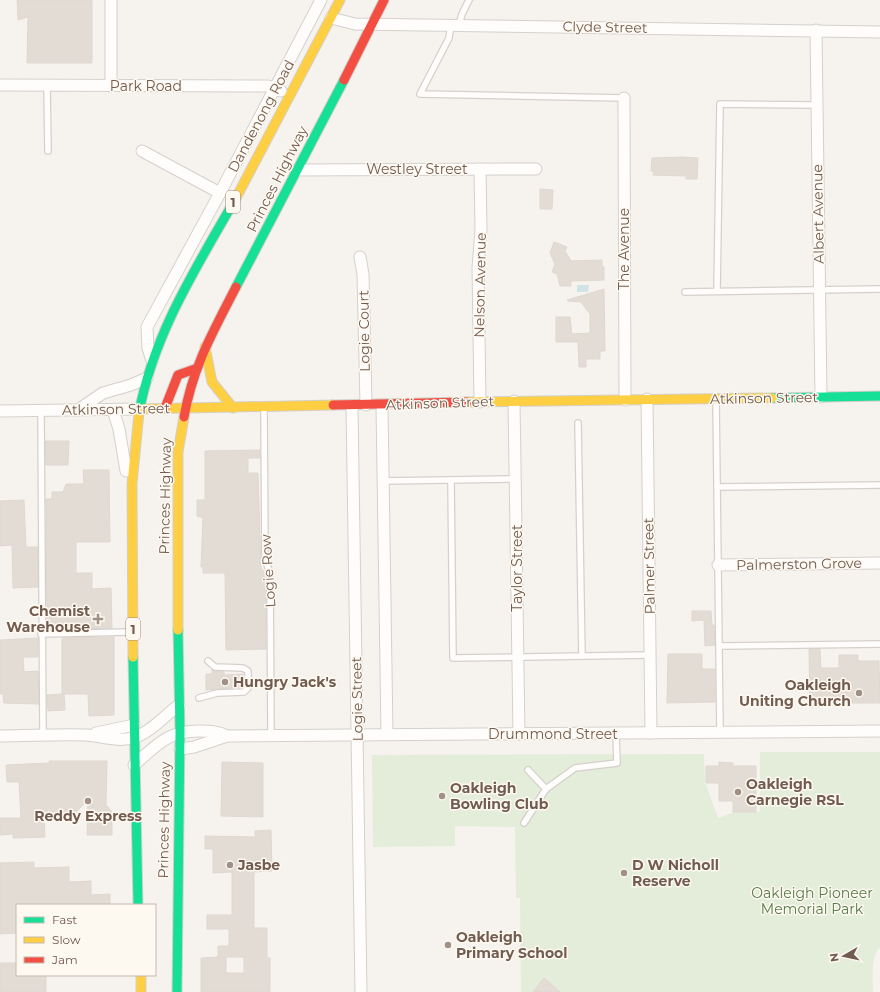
<svg xmlns="http://www.w3.org/2000/svg" width="880" height="992" font-family="Montserrat,sans-serif">
  <style>
    .green { fill: #e4ecda }
    .water { fill: #d0e4e6 }
    .building { fill: #e3dcd5; stroke: #dfd7d0; fill-rule: evenodd }
    .lines { fill: none; stroke-linecap: round; stroke-linejoin: round }
    .lane-casing { stroke: #d5d0cc; stroke-width: 8 }
    .street-casing { stroke: #d5d0cc; stroke-width: 13 }
    .fast-casing { stroke: #d4cfc8; stroke-width: 11 }
    .slow-casing { stroke: #d4cfc8; stroke-width: 11 }
    .jam-casing { stroke: #d4cfc8; stroke-width: 11 }
    .lane { stroke: #fefdfc; stroke-width: 5.5 }
    .street { stroke: #fefdfc; stroke-width: 11 }
    .fast { stroke: #16e098; stroke-width: 9 }
    .slow { stroke: #ffcf43; stroke-width: 9 }
    .jam { stroke: #f24e42; stroke-width: 9 }
    .poi-dot { fill: #a09187; stroke: #fdf8f0; stroke-width: 1.5 }
    .labels { text-anchor: middle; dominant-baseline: central; stroke-width: 3; stroke-linejoin: round; paint-order: stroke }
    .shield { fill: #fdf8f0; stroke: #9c8b80; stroke-width: 1 }
    .shield-label { font-size: 13px; font-weight: bold; fill: #725c50 }
    .street-label { font-size: 14px; fill: #725c50; stroke: #fdf8f0 }
    .poi-label { font-size: 14px; font-weight: bold; fill: #725c50; stroke: #fdf8f0; text-anchor: start }
    .park-label { font-size: 14px; fill: #597c4c; stroke: #fdf8f0 }
  </style>
  <rect width="100%" height="100%" fill="#f6f3ee"/>
  <path class="green" d="M760,752H880V947C870,958 873,978 873,992H521L520,898H516L515,827L455,826V846L373,847L372,755L704,754L705,782L718,818L734,812H760Z"/>
  <polygon class="water" points="589,285 588,292 577,292 577,285"/>
  <g class="building">
    <polygon points="17,0 92,0 92,63 27,63 28,17 18,20"/>
    <polygon points="682,157 698,158 697,179 686,179 686,176 653,175 654,171 651,171 652,158"/>
    <polygon points="540,189 553,190 552,209 540,209"/>
    <polygon points="554,242 567,247 565,251 571,261 602,260 602,267 604,267 604,280 571,281 571,286 560,286 557,274 552,272 555,264 550,253"/>
    <polygon points="604,289 605,351 600,351 600,359 586,359 586,367 579,367 578,342 556,342 556,317 570,317 572,334 590,333 590,314 581,302 568,301 567,300"/>
    <polygon points="45,441 69,441 68,465 46,465"/>
    <polygon points="260,450 260,458 248,458 248,473 258,473 261,568 266,574 266,649 226,650 225,573 203,573 203,567 201,567 203,518 197,516 197,500 205,500 205,451"/>
    <polygon points="83,470 109,470 110,542 76,542 76,573 92,573 92,589 111,588 112,628 47,630 46,499 52,499 52,492 63,492 66,484 84,484"/>
    <polygon points="24,500 26,547 38,547 38,587 13,588 12,545 0,546 0,501"/>
    <polygon points="692,611 711,611 712,625 714,625 715,645 705,646 704,620 692,621"/>
    <polygon points="114,637 114,715 89,716 88,694 62,694 62,638"/>
    <polygon points="38,638 38,657 23,657 24,672 38,671 39,704 4,703 3,694 0,694 0,640"/>
    <polygon points="809,649 820,649 821,668 839,668 839,655 858,655 858,661 879,661 880,703 831,703 831,706 810,707"/>
    <polygon points="668,654 702,654 702,669 715,669 715,702 667,703"/>
    <polygon points="212,670 224,672 224,675 243,674 243,687 206,690 206,674 212,674"/>
    <polygon points="64,694 65,710 48,711 47,695"/>
    <polygon points="49,761 107,761 106,805 112,812 112,835 87,835 88,800 77,811 71,812 71,814 44,816 45,837 13,838 13,834 0,835 0,818 21,818 19,782 7,782 6,765 49,763"/>
    <polygon points="222,762 263,763 263,817 221,816"/>
    <polygon points="719,762 733,763 733,766 756,766 756,812 733,812 733,801 719,801 719,783 706,783 706,766 719,766"/>
    <path d="M271,830L272,871L254,872V928H267V958H270V992H201V958L218,957V946H229V929H207V915H232V872L213,873V849H205V836L255,837V831ZM226,957H244V973H226Z"/>
    <polygon points="34,862 34,868 69,867 69,882 91,881 91,895 110,894 110,905 17,905 17,933 0,934 0,863"/>
    <polygon points="0,963 17,963 17,975 46,975 46,992 0,992"/>
    <polygon points="544,978 560,992 533,992"/>
  </g>
  <g class="lines">
    <defs>
      <g id="lane">
        <polyline points="451,25 449,38 420,94 624,98"/>
        <polyline points="459,25 462,14 469,0"/>
        <polyline points="47,85 48,151"/>
        <polyline points="717,291 720,104 817,105"/>
        <polyline points="685,292 880,289"/>
        <polyline points="716,399 720,733"/>
        <polyline points="264,408 265,559 270,573 271,735"/>
        <polyline points="41,411 43,736"/>
        <polyline points="578,423 582,656"/>
        <polyline points="451,480 453,658 650,655"/>
        <polyline points="383,481 516,479"/>
        <polyline points="717,487 880,485"/>
        <polyline points="41,634 129,632"/>
        <polyline points="720,646 880,644"/>
        <polyline points="199,698 217,693 244,692 248,688 248,671 243,668 215,667 208,661"/>
        <polyline points="528,770 546,789"/>
        <polyline points="524,823 546,789 575,768 617,763 616,733"/>
      </g>
      <g id="street">
        <polyline points="331,18 355,24 880,32"/>
        <polyline points="816,30 821,397"/>
        <polyline points="0,85 268,86 281,91"/>
        <polyline points="111,86 111,0"/>
        <polyline points="624,98 625,400"/>
        <polyline points="142,151 220,193"/>
        <polyline points="480,169 481,229 478,268 480,402"/>
        <polyline points="298,170 536,169"/>
        <polyline points="360,257 363,274 366,405"/>
        <polyline points="152,361 148,348 147,327 220,193 321,0"/>
        <polyline points="647,399 651,733"/>
        <polyline points="514,401 519,734"/>
        <polyline points="382,405 387,734"/>
        <polyline points="352,406 361,992"/>
        <polyline points="78,410 103,393 131,385 147,378"/>
        <polyline points="113,410 119,429 126,471"/>
        <polyline points="0,411 139,409"/>
        <polyline points="718,565 880,563"/>
        <polyline points="96,733 134,725"/>
        <path d="M0,736C29,736 58,734 86,735C102,736 119,743 135,737C151,732 165,715 179,705"/>
        <polyline points="180,749 194,747 227,736 880,731"/>
        <path d="M134,765C157,745 167,731 199,731C209,731 218,731 227,736"/>
      </g>
      <g id="fast">
        <polyline points="236,287 344,80"/>
        <polyline points="772,398 880,396"/>
        <path d="M139,413C153,335 197,266 236,198"/>
        <polyline points="133,657 138,905"/>
        <polyline points="177,992 180,732 178,630"/>
      </g>
      <g id="slow">
        <polyline points="236,198 340,0"/>
        <polyline points="205,347 212,382 233,408"/>
        <polyline points="467,402 772,398"/>
        <polyline points="139,409 333,405"/>
        <polyline points="178,630 178,452 184,417"/>
        <polyline points="133,657 132,484 139,413"/>
        <polyline points="141,975 141,992"/>
      </g>
      <g id="jam">
        <polyline points="344,80 384,0"/>
        <polyline points="333,405 467,402"/>
        <polyline points="165,408 178,375 195,369"/>
        <path d="M184,417C193,366 213,332 236,287"/>
      </g>
    </defs>
    <use href="#lane" class="lane-casing"/>
    <use href="#street" class="street-casing"/>
    <use href="#fast" class="fast-casing"/>
    <use href="#slow" class="slow-casing"/>
    <use href="#jam" class="jam-casing"/>
    <use href="#lane" class="lane"/>
    <use href="#street" class="street"/>
    <use href="#fast" class="fast"/>
    <use href="#slow" class="slow"/>
    <use href="#jam" class="jam"/>
  </g>
  <g class="poi-dot">
    <path d="M96 613h4v4h4v4h-4v4h-4v-4h-4v-4h4z"/>
    <circle cx="225" cy="682" r="4"/>
    <circle cx="859" cy="693" r="4"/>
    <circle cx="738" cy="792" r="4"/>
    <circle cx="442" cy="796" r="4"/>
    <circle cx="88" cy="801" r="4"/>
    <circle cx="230" cy="865" r="4"/>
    <circle cx="624" cy="873" r="4"/>
    <circle cx="448" cy="945" r="4"/>
  </g>
  <g class="labels">
    <g class="shield">
      <rect x="226" y="191" width="14" height="22" rx="3"/>
      <rect x="126" y="618" width="14" height="22" rx="3"/>
    </g>
    <g class="shield-label">
      <text x="233" y="202">1</text>
      <text x="133" y="629">1</text>
    </g>
    <g class="street-label">
      <text transform="translate(605 27) rotate(1)">Clyde Street</text>
      <text x="146" y="86">Park Road</text>
      <text transform="translate(261 116) rotate(-62)">Dandenong Road</text>
      <text x="417" y="169">Westley Street</text>
      <text transform="translate(277 179) rotate(-63)">Princes Highway</text>
      <text transform="translate(818 214) rotate(-91)">Albert Avenue</text>
      <text transform="translate(624 249) rotate(-90)">The Avenue</text>
      <text transform="translate(480 285) rotate(-89)">Nelson Avenue</text>
      <text transform="translate(364 331) rotate(-91)">Logie Court</text>
      <text transform="translate(764 398) rotate(-1)">Atkinson Street</text>
      <text transform="translate(440 403) rotate(-2)">Atkinson Street</text>
      <text transform="translate(116 409) rotate(-1)">Atkinson Street</text>
      <text transform="translate(165 496) rotate(-89)">Princes Highway</text>
      <text transform="translate(799 564) rotate(-1)">Palmerston Grove</text>
      <text transform="translate(649 566) rotate(-91)">Palmer Street</text>
      <text transform="translate(517 568) rotate(-90)">Taylor Street</text>
      <text transform="translate(268 571) rotate(-94)">Logie Row</text>
      <text transform="translate(357 699) rotate(-91)">Logie Street</text>
      <text x="553" y="734">Drummond Street</text>
      <text transform="translate(164 820) rotate(-89)">Princes Highway</text>
    </g>
    <g class="poi-label">
      <text x="90" y="611" text-anchor="end">Chemist<tspan x="90" dy="16">Warehouse</tspan></text>
      <text x="233" y="682">Hungry Jack's</text>
      <text x="851" y="685" text-anchor="end">Oakleigh<tspan x="851" dy="16">Uniting Church</tspan></text>
      <text x="746" y="784">Oakleigh<tspan x="746" dy="16">Carnegie RSL</tspan></text>
      <text x="450" y="788">Oakleigh<tspan x="450" dy="16">Bowling Club</tspan></text>
      <text x="88" y="816" text-anchor="middle">Reddy Express</text>
      <text x="238" y="865">Jasbe</text>
      <text x="632" y="865">D W Nicholl<tspan x="632" dy="16">Reserve</tspan></text>
      <text x="456" y="937">Oakleigh<tspan x="456" dy="16">Primary School</tspan></text>
    </g>
    <g class="park-label">
      <text x="812" y="893">Oakleigh Pioneer<tspan x="812" dy="16">Memorial Park</tspan></text>
    </g>
  </g>
  <rect x="16" y="904" width="140" height="72" fill="#fdf8f0" stroke="#c5bab0"/>
  <rect x="24" y="917" width="20" height="6" fill="#16e098" stroke="#c5bab0"/>
  <text x="52" y="924" font-size="12" fill="#725c50">Fast</text>
  <rect x="24" y="937" width="20" height="6" fill="#ffcf43" stroke="#c5bab0"/>
  <text x="52" y="944" font-size="12" fill="#725c50">Slow</text>
  <rect x="24" y="957" width="20" height="6" fill="#f24e42" stroke="#c5bab0"/>
  <text x="52" y="964" font-size="12" fill="#725c50">Jam</text>
  <g transform="translate(844 956) rotate(261)" stroke="#fdf8f0" stroke-width="3" paint-order="stroke">
  <path d="M0-3L7 15L0 10L-7 15Z" fill="#725c50"/>
  <text y="-6" font-size="11" font-weight="bold" text-anchor="middle" fill="#725c50">N</text>
  </g>
</svg>
